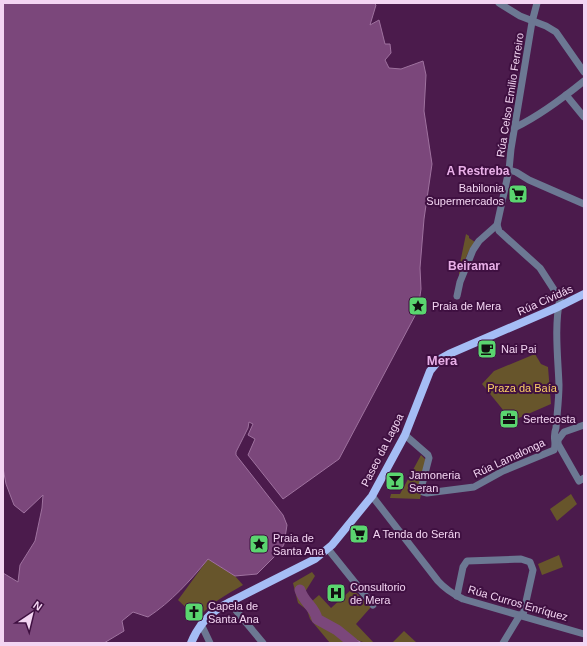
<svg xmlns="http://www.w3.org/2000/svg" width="587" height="646" font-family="Helvetica,sans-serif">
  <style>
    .green { fill: #67552b }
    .water { fill: #7b477b; stroke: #9f729f }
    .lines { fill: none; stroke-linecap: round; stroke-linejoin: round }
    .river { stroke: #7b477b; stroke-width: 11 }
    .minor { stroke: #6c7893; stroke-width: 7 }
    .major { stroke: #a5bdf5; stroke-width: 8 }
    .labels { text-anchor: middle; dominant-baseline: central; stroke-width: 4; stroke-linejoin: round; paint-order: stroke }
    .street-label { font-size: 11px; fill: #f3d5f2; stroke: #3f1041 }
    .poi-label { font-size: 11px; fill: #f3d5f2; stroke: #3f1041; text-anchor: start }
    .park-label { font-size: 11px; fill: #fcd066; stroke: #3f1041 }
    .neighbourhood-label { font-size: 12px; font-weight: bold; fill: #e9b0e8; stroke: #3f1041 }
    .quarter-label { font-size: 13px; font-weight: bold; fill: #e9b0e8; stroke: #3f1041 }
  </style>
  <rect width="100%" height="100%" fill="#4b1b4c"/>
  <g class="green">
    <path d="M466,234L469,236V238L475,242C466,253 463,265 459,279V268Z"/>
    <polygon points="535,354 541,364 548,367 551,404 512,421 482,384 494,371"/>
    <polygon points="421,455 428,462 420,499 390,498 391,494 400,494"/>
    <polygon points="571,494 577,504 557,521 550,509"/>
    <polygon points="559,555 563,567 542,575 538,564"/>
    <path d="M208,559L235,576L243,585C226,595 210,603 198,619L178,600Z"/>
    <path d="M312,572L315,576L305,592L311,602L319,595L331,608L352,589L371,607L356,624L374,643C358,643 355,639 343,630L337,631L346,643H330L310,619L307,610L298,603L293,583Z"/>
    <polygon points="404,631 417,643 392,643"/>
  </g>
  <g class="water">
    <path d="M3,3H374L376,5L370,25L379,20L385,44H390L391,53L385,60L389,68L401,69L423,61L426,75L424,111L432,164L424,219L420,268L421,289L418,310L339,459L283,499L248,455L255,439L248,435L253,424L249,422L248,428L236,452V455L283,515L287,525L284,544L281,550L257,574L235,576L208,559C190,581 171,602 148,617L133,612L122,621L124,631L104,643H3V573L18,582L20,565L35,541L42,508L43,495L24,513L14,505L6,484L3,468Z"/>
    <path d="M338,629C347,632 353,639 362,643H346L337,631Z"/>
  </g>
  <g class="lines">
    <path class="river" d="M300,590C304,603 315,607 317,619L337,630L353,643"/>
    <g class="minor">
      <polyline points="499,3 520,16 546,26 556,32 584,72"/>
      <polyline points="566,95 584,117"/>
      <path d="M516,127C541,115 563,98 584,81"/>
      <polyline points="509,170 516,172 529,180 584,204"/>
      <polyline points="457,296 460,282 473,250 479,241 497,225 509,170 511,149 532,22 537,3"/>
      <polyline points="584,425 564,432 558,440 558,444 579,481 584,478"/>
      <path d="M405,435L428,455L429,458L421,489L423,492L427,493L474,487L503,471L554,450C557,442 552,438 556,428C557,414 559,399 559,385C558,358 554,326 560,299L540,268L499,231L497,225"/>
      <path d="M372,496L438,581C445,589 453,594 463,599L584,634"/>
      <polyline points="328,549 373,605"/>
      <polyline points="457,596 463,567 467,561 521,559 530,562 533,570 523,615"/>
      <polyline points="229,602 263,643"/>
      <polyline points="201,624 210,643"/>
      <polyline points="503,643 520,615"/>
    </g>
    <path class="major" d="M191,643C197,628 207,616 220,607L315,559L332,545L372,496L405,435L430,371L440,359L449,354L558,307L584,294"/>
  </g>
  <defs>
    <symbol id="supermarket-square" viewBox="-11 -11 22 22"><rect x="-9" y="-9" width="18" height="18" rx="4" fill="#5ad56f" stroke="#3f1041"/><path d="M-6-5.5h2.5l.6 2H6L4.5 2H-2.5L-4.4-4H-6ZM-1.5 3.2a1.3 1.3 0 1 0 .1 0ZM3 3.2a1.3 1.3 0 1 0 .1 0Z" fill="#111"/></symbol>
    <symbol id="sight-square" viewBox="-11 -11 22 22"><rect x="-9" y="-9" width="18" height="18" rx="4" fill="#5ad56f" stroke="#3f1041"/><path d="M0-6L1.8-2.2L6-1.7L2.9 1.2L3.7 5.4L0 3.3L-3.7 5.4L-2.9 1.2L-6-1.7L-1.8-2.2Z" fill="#111"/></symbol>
    <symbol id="cafe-square" viewBox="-11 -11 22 22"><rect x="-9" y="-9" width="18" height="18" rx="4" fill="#5ad56f" stroke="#3f1041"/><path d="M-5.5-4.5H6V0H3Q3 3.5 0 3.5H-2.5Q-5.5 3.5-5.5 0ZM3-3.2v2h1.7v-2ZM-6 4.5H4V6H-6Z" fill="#111"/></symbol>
    <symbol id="office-square" viewBox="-11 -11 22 22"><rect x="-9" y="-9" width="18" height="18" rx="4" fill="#5ad56f" stroke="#3f1041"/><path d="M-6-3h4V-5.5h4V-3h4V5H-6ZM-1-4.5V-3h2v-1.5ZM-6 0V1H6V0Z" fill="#111"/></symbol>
    <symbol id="bar-square" viewBox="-11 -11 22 22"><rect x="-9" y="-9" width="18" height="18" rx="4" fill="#5ad56f" stroke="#3f1041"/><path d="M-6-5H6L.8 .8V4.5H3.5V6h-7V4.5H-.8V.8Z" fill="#111"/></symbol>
    <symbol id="hospital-square" viewBox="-11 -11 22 22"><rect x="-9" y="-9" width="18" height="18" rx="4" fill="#5ad56f" stroke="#3f1041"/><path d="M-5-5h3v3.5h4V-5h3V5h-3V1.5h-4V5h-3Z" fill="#111"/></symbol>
    <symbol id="church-square" viewBox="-11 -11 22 22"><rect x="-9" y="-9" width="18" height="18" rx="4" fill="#5ad56f" stroke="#3f1041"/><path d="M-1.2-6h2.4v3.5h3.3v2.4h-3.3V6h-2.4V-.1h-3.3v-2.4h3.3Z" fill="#111"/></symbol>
  </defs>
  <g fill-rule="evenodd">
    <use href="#supermarket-square" x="507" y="183" width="22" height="22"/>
    <use href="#sight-square" x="407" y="295" width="22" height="22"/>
    <use href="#cafe-square" x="476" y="338" width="22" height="22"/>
    <use href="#office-square" x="498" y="408" width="22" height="22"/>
    <use href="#bar-square" x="384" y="470" width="22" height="22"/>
    <use href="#supermarket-square" x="348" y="523" width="22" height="22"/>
    <use href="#sight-square" x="248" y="533" width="22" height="22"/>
    <use href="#hospital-square" x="325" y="582" width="22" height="22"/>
    <use href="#church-square" x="183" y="601" width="22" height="22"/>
  </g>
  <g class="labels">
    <g class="street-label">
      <text transform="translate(510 95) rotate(-81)">Rúa Celso Emilio Ferreiro</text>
      <text transform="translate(545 300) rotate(-24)">Rúa Cividás</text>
      <text transform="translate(382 450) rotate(-63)">Paseo da Lagoa</text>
      <text transform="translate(509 458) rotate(-25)">Rúa Lamalonga</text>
      <text transform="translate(518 603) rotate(16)">Rúa Curros Enríquez</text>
    </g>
    <g class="poi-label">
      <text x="504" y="188" text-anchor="end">Babilonia<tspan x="504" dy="13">Supermercados</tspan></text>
      <text x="432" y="306">Praia de Mera</text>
      <text x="501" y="349">Nai Pai</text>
      <text x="523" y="419">Sertecosta</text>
      <text x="409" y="475">Jamoneria<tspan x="409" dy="13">Seran</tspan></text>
      <text x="373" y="534">A Tenda do Serán</text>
      <text x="273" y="538">Praia de<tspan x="273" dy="13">Santa Ana</tspan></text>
      <text x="350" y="587">Consultorio<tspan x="350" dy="13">de Mera</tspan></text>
      <text x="208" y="606">Capela de<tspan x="208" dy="13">Santa Ana</tspan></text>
    </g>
    <g class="park-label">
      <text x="522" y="388">Praza da Baía</text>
    </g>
    <g class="neighbourhood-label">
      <text x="478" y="171">A Restreba</text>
      <text x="474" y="266">Beiramar</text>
    </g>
    <g class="quarter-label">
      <text x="442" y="360">Mera</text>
    </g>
  </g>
  <rect width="587" height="646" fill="none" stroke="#f3d5f2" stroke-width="8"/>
  <g transform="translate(32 614) rotate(35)" stroke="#3f1041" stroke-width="3" paint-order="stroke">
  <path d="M0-3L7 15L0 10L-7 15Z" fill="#f3d5f2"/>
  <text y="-6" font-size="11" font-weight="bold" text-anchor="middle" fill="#f3d5f2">N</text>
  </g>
</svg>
